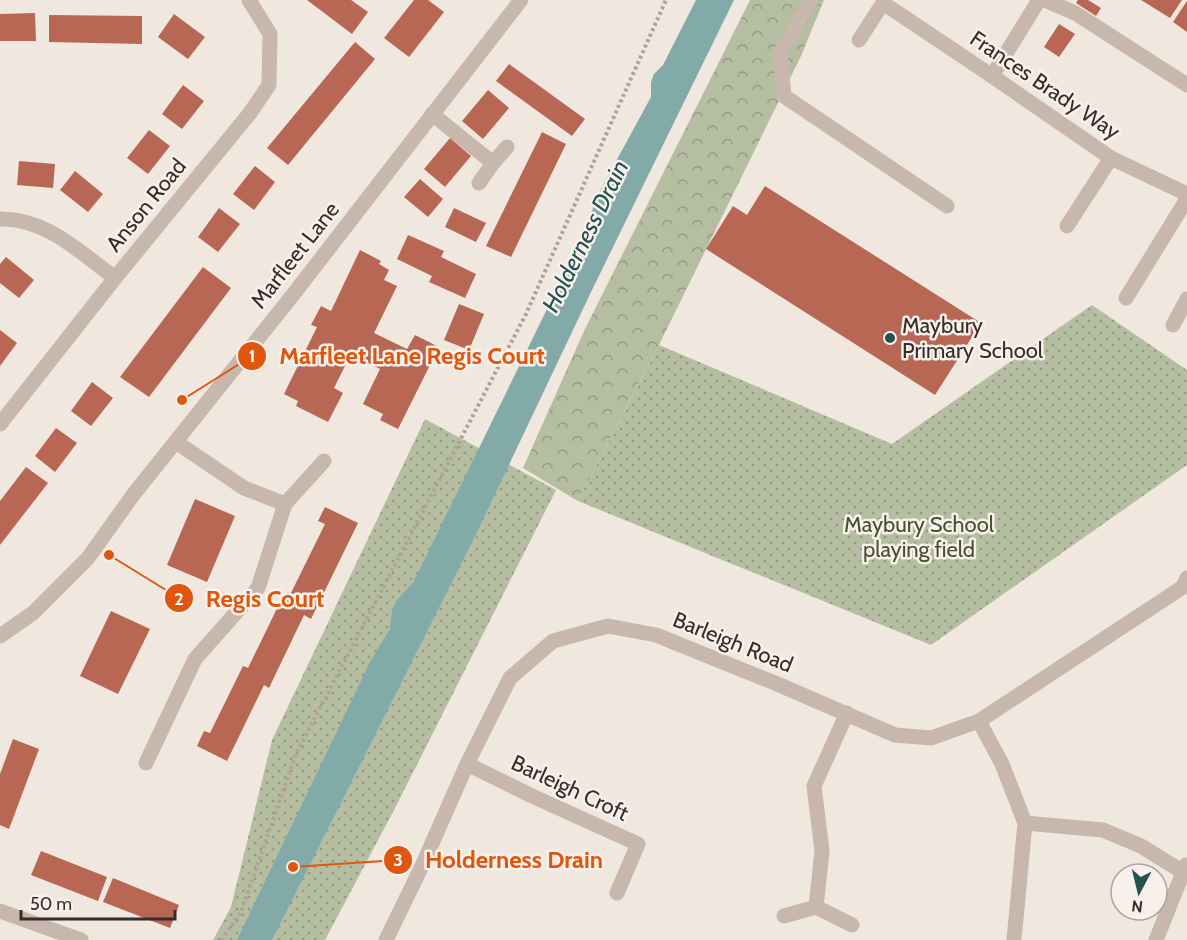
<svg xmlns="http://www.w3.org/2000/svg" width="1187" height="940" font-family="Cabin,sans-serif">
  <style>
    .forest { fill: url(#forest-crowns) }
    .park { fill: url(#park-dots) }
    .water { fill: #81aaa9 }
    .building { fill: #b86755 }
    .lines { fill: none; stroke-linecap: round; stroke-linejoin: round }
    .path { stroke: #b3a197; stroke-width: 4; stroke-dasharray: 3 3; stroke-linecap: butt }
    .minor { stroke: #c7b7ac; stroke-width: 15 }
    .poi-dot { fill: #245253; stroke: #f8f1eb; stroke-width: 2 }
    .labels { text-anchor: middle; dominant-baseline: central; stroke-width: 5; stroke-linejoin: round; paint-order: stroke }
    .street-label { font-size: 22px; fill: #362d2a; stroke: #f8f1eb }
    .poi-label { font-size: 22px; fill: #362d2a; stroke: #f8f1eb; text-anchor: start }
    .park-label { font-size: 22px; fill: #475131; stroke: #f8f1eb }
    .water-label { font-size: 24px; font-style: italic; fill: #245253; stroke: #f8f1eb }
    .leader { fill: none; stroke: #df570e; stroke-width: 2 }
    .callout-dot { fill: #df570e; stroke: #f8f1eb; stroke-width: 2 }
    .mark-label { font-size: 18px; text-anchor: middle; font-weight: bold; fill: #fff }
    .callout-label { font-size: 24px; text-anchor: middle; font-weight: bold; fill: #df570e; stroke: #f8f1eb; stroke-width: 5; stroke-linejoin: round; paint-order: stroke }
  </style>
  <defs>
    <pattern id="forest-crowns" width="20" height="18" patternUnits="userSpaceOnUse" patternTransform="scale(1.5)"><rect width="20" height="18" fill="#b5bea1"/><path d="M2 6a3 3 0 1 1 6 0M12 15a3 3 0 1 1 6 0" fill="none" stroke="#949b83"/></pattern>
    <pattern id="park-dots" width="8" height="8" patternUnits="userSpaceOnUse" patternTransform="scale(1.5)"><rect width="8" height="8" fill="#b5bea1"/><path d="M2 2h.1M6 6h.1" fill="none" stroke="#949b83" stroke-width="1.8" stroke-linecap="round"/></pattern>
  </defs>
  <rect width="100%" height="100%" fill="#f0e7df"/>
  <polygon class="forest" points="750,0 824,0 801,56 659,345 578,501 523,468 584,331"/>
  <g class="park">
    <polygon points="1092,305 1187,370 1187,465 931,645 578,501 659,345 892,444"/>
    <polygon points="425,419 556,490 394,810 325,940 213,940 231,907 272,740"/>
  </g>
  <polygon class="water" points="696,0 734,0 592,290 478,530 272,940 237,940 370,662 390,629 392,611 397,600 413,583 573,256 602,187 651,97 651,82 654,74 663,65"/>
  <g class="building">
    <polygon points="307,0 351,0 368,12 352,34"/>
    <polygon points="414,0 428,0 444,12 409,57 384,38"/>
    <polygon points="1078,0 1088,0 1101,8 1096,16 1076,3"/>
    <polygon points="1141,0 1182,0 1170,18"/>
    <polygon points="1187,1 1187,32 1173,22"/>
    <polygon points="35,13 36,41 0,41 0,14"/>
    <polygon points="174,14 205,37 188,59 158,37"/>
    <polygon points="49,15 142,16 142,44 49,42"/>
    <polygon points="1059,24 1075,34 1059,57 1044,47"/>
    <polygon points="355,42 375,59 288,165 267,148"/>
    <polygon points="509,64 585,119 572,136 496,81"/>
    <polygon points="183,85 204,101 182,129 162,114"/>
    <polygon points="488,90 509,108 483,139 462,121"/>
    <polygon points="149,130 170,146 148,174 127,158"/>
    <polygon points="542,132 566,144 511,257 486,246"/>
    <polygon points="450,138 471,156 445,187 424,169"/>
    <polygon points="19,161 55,164 53,188 17,185"/>
    <polygon points="255,166 275,182 254,210 233,194"/>
    <polygon points="75,171 103,194 88,212 60,190"/>
    <polygon points="420,179 443,199 428,217 404,197"/>
    <polygon points="765,186 981,323 935,395 706,249 733,206 747,215"/>
    <polygon points="219,208 240,224 218,252 198,237"/>
    <polygon points="454,208 486,223 476,242 445,227"/>
    <polygon points="408,235 444,251 441,257 476,274 465,298 429,282 432,276 397,259"/>
    <polygon points="360,250 381,261 379,264 389,270 384,280 397,286 374,333 407,349 415,335 439,347 398,429 380,420 383,414 363,404 380,369 351,354 334,388 343,393 328,422 296,406 298,401 284,394 317,327 311,325 321,306 331,311"/>
    <polygon points="6,257 34,280 19,298 0,283 0,264"/>
    <polygon points="203,267 231,288 149,397 120,377"/>
    <polygon points="459,304 484,314 469,350 444,340"/>
    <polygon points="0,330 17,343 0,366"/>
    <polygon points="92,382 113,398 91,426 71,411"/>
    <polygon points="56,428 77,443 55,472 35,456"/>
    <polygon points="26,467 48,483 0,545 0,501"/>
    <polygon points="195,499 235,516 207,582 167,565"/>
    <polygon points="325,507 358,523 311,619 304,615 269,688 264,685 227,761 197,746 204,731 210,733 243,666 248,668 284,594 289,597 325,524 318,521"/>
    <polygon points="111,611 150,629 118,694 80,676"/>
    <polygon points="13,739 39,749 9,829 0,825 0,774"/>
    <polygon points="41,851 107,877 98,901 31,875"/>
    <polygon points="113,878 179,905 170,928 103,902"/>
  </g>
  <g class="lines">
    <polyline class="path" points="221,940 241,912 296,754 526,314 666,0"/>
    <g class="minor">
      <polyline points="811,0 780,53 784,96 947,206"/>
      <polyline points="1045,0 1075,13 1187,85"/>
      <polyline points="859,40 883,3 992,76 1111,158 1187,194"/>
      <polyline points="992,76 1039,0"/>
      <polyline points="432,114 493,163"/>
      <polyline points="479,183 493,163 507,147"/>
      <path d="M0,219C46,218 81,253 115,278"/>
      <polyline points="1067,226 1111,158"/>
      <polyline points="1126,298 1187,199"/>
      <polyline points="1173,325 1187,299"/>
      <polyline points="0,424 115,278 250,113 269,85 270,34 249,0"/>
      <polyline points="176,442 244,488 285,504"/>
      <polyline points="0,636 33,613 88,558 133,495 292,296 521,0"/>
      <polyline points="979,721 1002,764 1025,823 1014,940"/>
      <polyline points="146,763 195,659 258,588 285,504 324,461"/>
      <polyline points="467,764 532,796 638,844 617,893"/>
      <polyline points="1025,823 1103,830 1141,846 1183,872"/>
      <polyline points="816,907 822,851 814,786 847,713"/>
      <polyline points="0,911 81,940"/>
      <polyline points="784,916 816,907 852,925"/>
      <polyline points="386,940 422,866 467,764 510,678 553,641 608,626 656,635 775,683 895,735 931,738 979,721 1183,587 1187,578"/>
      <polyline points="1156,940 1186,865"/>
    </g>
  </g>
  <circle class="poi-dot" cx="890" cy="338" r="6"/>
  <g class="labels">
    <g class="street-label">
      <text transform="translate(1045 85) rotate(34)">Frances Brady Way</text>
      <text transform="translate(146 205) rotate(-51)">Anson Road</text>
      <text transform="translate(295 255) rotate(-52)">Marfleet Lane</text>
      <text transform="translate(733 642) rotate(22)">Barleigh Road</text>
      <text transform="translate(570 788) rotate(25)">Barleigh Croft</text>
    </g>
    <g class="poi-label">
      <text x="902" y="325">Maybury<tspan x="902" dy="25">Primary School</tspan></text>
    </g>
    <g class="park-label">
      <text x="919" y="524">Maybury School<tspan x="919" dy="25">playing field</tspan></text>
    </g>
    <g class="water-label">
      <text transform="translate(585 236) rotate(-64)">Holderness Drain</text>
    </g>
  </g>
  <path class="leader" d="M182 400L252 356M109 555L179 598M293 867L398 860"/>
  <g class="callout-dot">
    <circle cx="182" cy="400" r="6"/>
    <circle cx="109" cy="555" r="6"/>
    <circle cx="293" cy="867" r="6"/>
    <circle cx="252" cy="356" r="15"/>
    <circle cx="179" cy="598" r="15"/>
    <circle cx="398" cy="860" r="15"/>
  </g>
  <g class="mark-label">
    <text x="252" y="362">1</text>
    <text x="179" y="605">2</text>
    <text x="398" y="866">3</text>
  </g>
  <g class="callout-label">
    <text x="412" y="364">Marfleet Lane Regis Court</text>
    <text x="265" y="607">Regis Court</text>
    <text x="514" y="868">Holderness Drain</text>
  </g>
  <g transform="translate(1139 892) rotate(187)"><circle r="28" fill="#f8f1eb" stroke="#aaa39e" stroke-width="1.5"/>
  <path d="M0-4.5L10 22L0 15L-10 22Z" fill="#245253"/>
  <text y="-9" font-size="16" font-weight="bold" text-anchor="middle" fill="#362d2a">N</text>
  </g>
  <path d="M21 910v9h154v-9" fill="none" stroke="#362d2a" stroke-width="3"/>
  <text x="30" y="910" font-size="18" fill="#362d2a" stroke="#f8f1eb" stroke-width="4.5" paint-order="stroke">50 m</text>
</svg>
